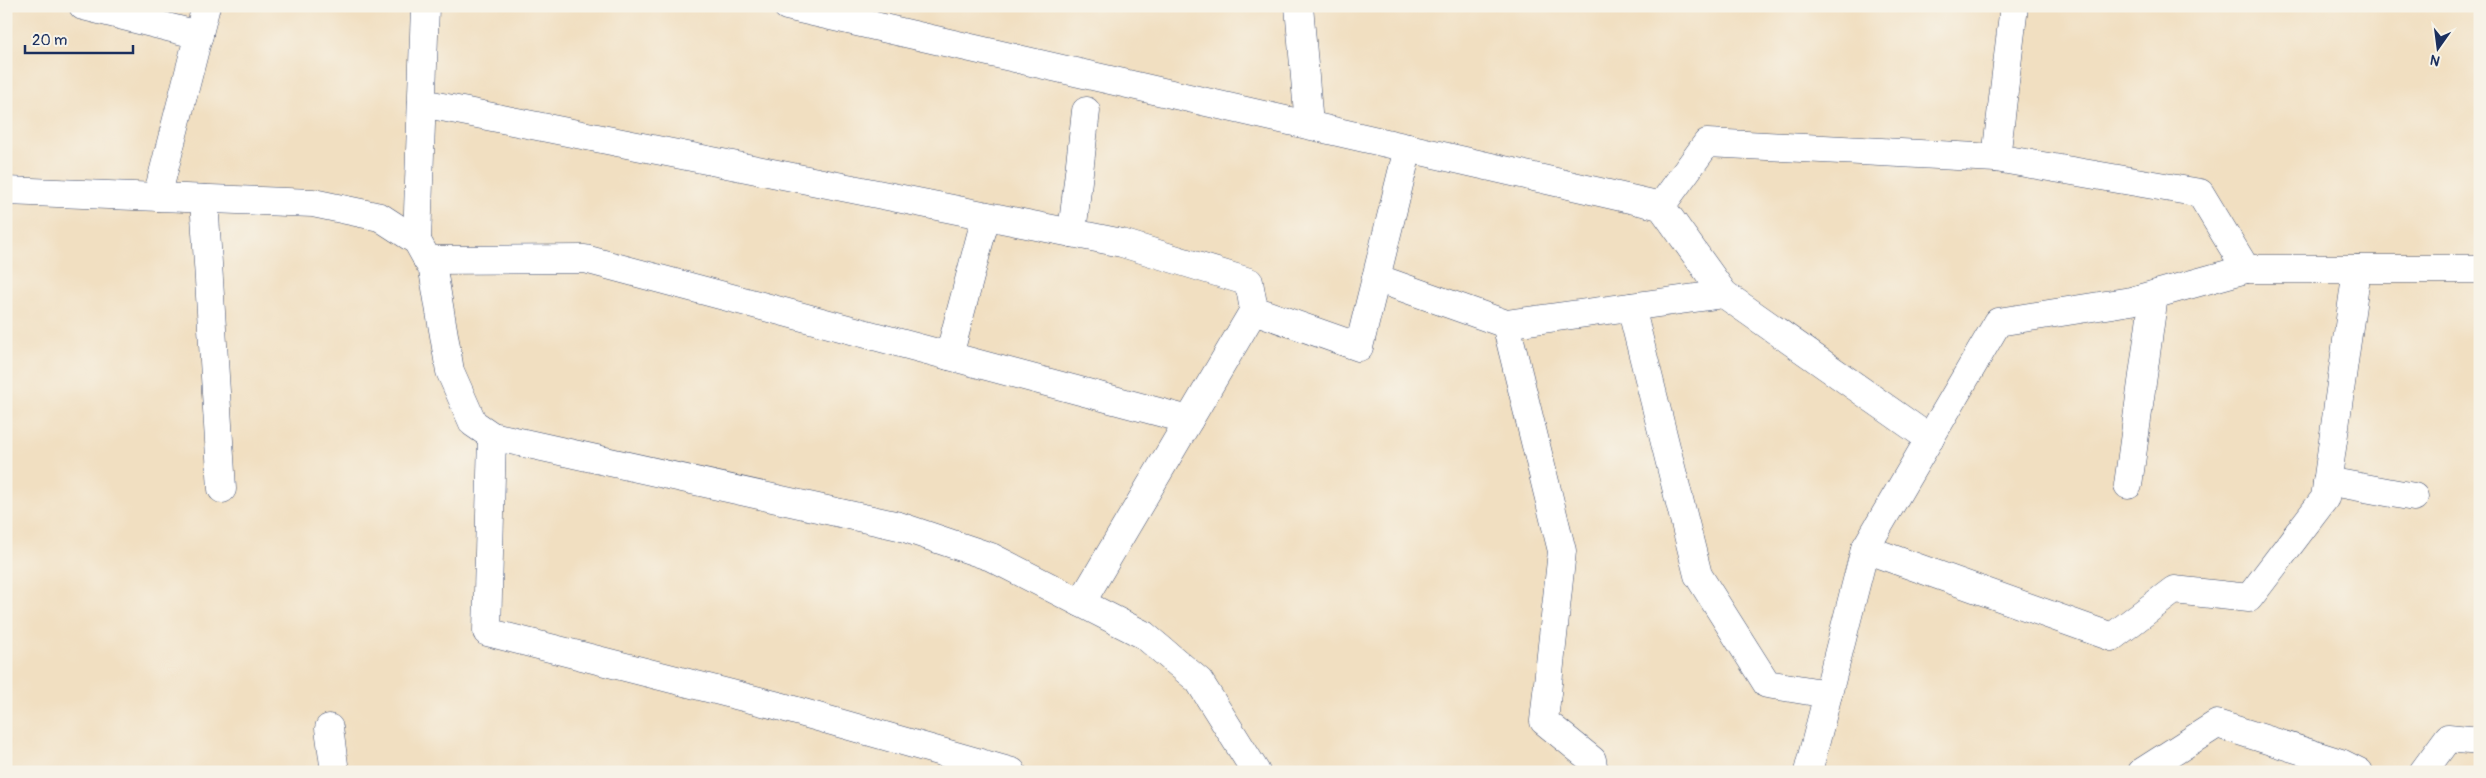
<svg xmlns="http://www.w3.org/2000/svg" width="2486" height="778" font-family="Pangolin,sans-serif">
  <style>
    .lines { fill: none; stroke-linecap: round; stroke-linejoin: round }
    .minor-casing { stroke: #3b496d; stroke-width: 29 }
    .minor { stroke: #fff; stroke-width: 28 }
  </style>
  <rect width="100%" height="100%" fill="#f7f3e8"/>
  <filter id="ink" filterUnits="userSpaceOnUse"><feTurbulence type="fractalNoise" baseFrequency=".02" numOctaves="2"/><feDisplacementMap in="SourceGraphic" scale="10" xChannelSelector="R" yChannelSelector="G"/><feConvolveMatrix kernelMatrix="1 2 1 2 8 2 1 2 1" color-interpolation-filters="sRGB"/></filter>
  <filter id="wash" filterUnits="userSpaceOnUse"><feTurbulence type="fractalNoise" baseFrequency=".0096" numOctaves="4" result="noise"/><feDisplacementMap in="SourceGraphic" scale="20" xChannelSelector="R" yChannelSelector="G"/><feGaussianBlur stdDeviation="1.12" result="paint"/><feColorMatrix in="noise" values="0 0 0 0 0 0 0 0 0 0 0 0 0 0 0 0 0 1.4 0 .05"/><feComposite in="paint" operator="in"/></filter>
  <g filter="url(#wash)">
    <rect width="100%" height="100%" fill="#f1dfc1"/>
  </g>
  <g filter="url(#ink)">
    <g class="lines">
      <defs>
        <g id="minor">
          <polyline points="83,6 199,35"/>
          <polyline points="787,6 1661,206 1707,143 1996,158 2014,6"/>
          <polyline points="1299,6 1309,125"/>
          <polyline points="422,103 1122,243 1249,282 1254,310 1081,603"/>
          <polyline points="6,191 313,203 380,217 417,241 433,270 450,371 473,423 492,436 899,526 991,557 1144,635 1199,681 1256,772"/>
          <polyline points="157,197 206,6"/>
          <polyline points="204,199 222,489"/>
          <polyline points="1661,206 1724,294 1930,439"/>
          <polyline points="1072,233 1086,111"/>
          <polyline points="417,241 425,6"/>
          <polyline points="427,260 585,259 1189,420"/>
          <polyline points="2246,269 2480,269"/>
          <polyline points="1376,278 1506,324 1724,294"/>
          <polyline points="1631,307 1698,575 1767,684 1828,694"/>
          <polyline points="1254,310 1359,347 1408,148"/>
          <polyline points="1506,324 1562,551 1544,721 1592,760 1594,772"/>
          <polyline points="949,356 986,216"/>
          <polyline points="492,436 487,632 779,706 1012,772"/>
          <polyline points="2327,481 2414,497"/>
          <polyline points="2128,485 2154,295"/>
          <polyline points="1865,549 2112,637 2174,590 2249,598 2325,498 2357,269"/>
          <polyline points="329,728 335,772"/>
          <polyline points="1808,772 1865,549 1998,322 2131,301 2246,269 2200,193 1996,158"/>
          <polyline points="2142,772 2217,724 2341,763 2359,772"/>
          <polyline points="2423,772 2448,738 2480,741"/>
        </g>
      </defs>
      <use href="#minor" class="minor-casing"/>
      <use href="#minor" class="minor"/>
    </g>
  </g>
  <rect width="2486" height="778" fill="none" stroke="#f7f3e8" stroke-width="25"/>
  <g transform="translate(2438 48) rotate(194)" stroke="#f7f3e8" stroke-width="4" paint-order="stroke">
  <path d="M0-4L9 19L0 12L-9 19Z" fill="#1b2f5e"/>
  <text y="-8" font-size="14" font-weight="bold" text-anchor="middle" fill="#1b2f5e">N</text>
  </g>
  <path d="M25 45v8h108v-8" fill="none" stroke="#1b2f5e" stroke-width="2.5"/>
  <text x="32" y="45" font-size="15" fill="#1b2f5e" stroke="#f7f3e8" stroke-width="4" paint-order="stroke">20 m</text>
</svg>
